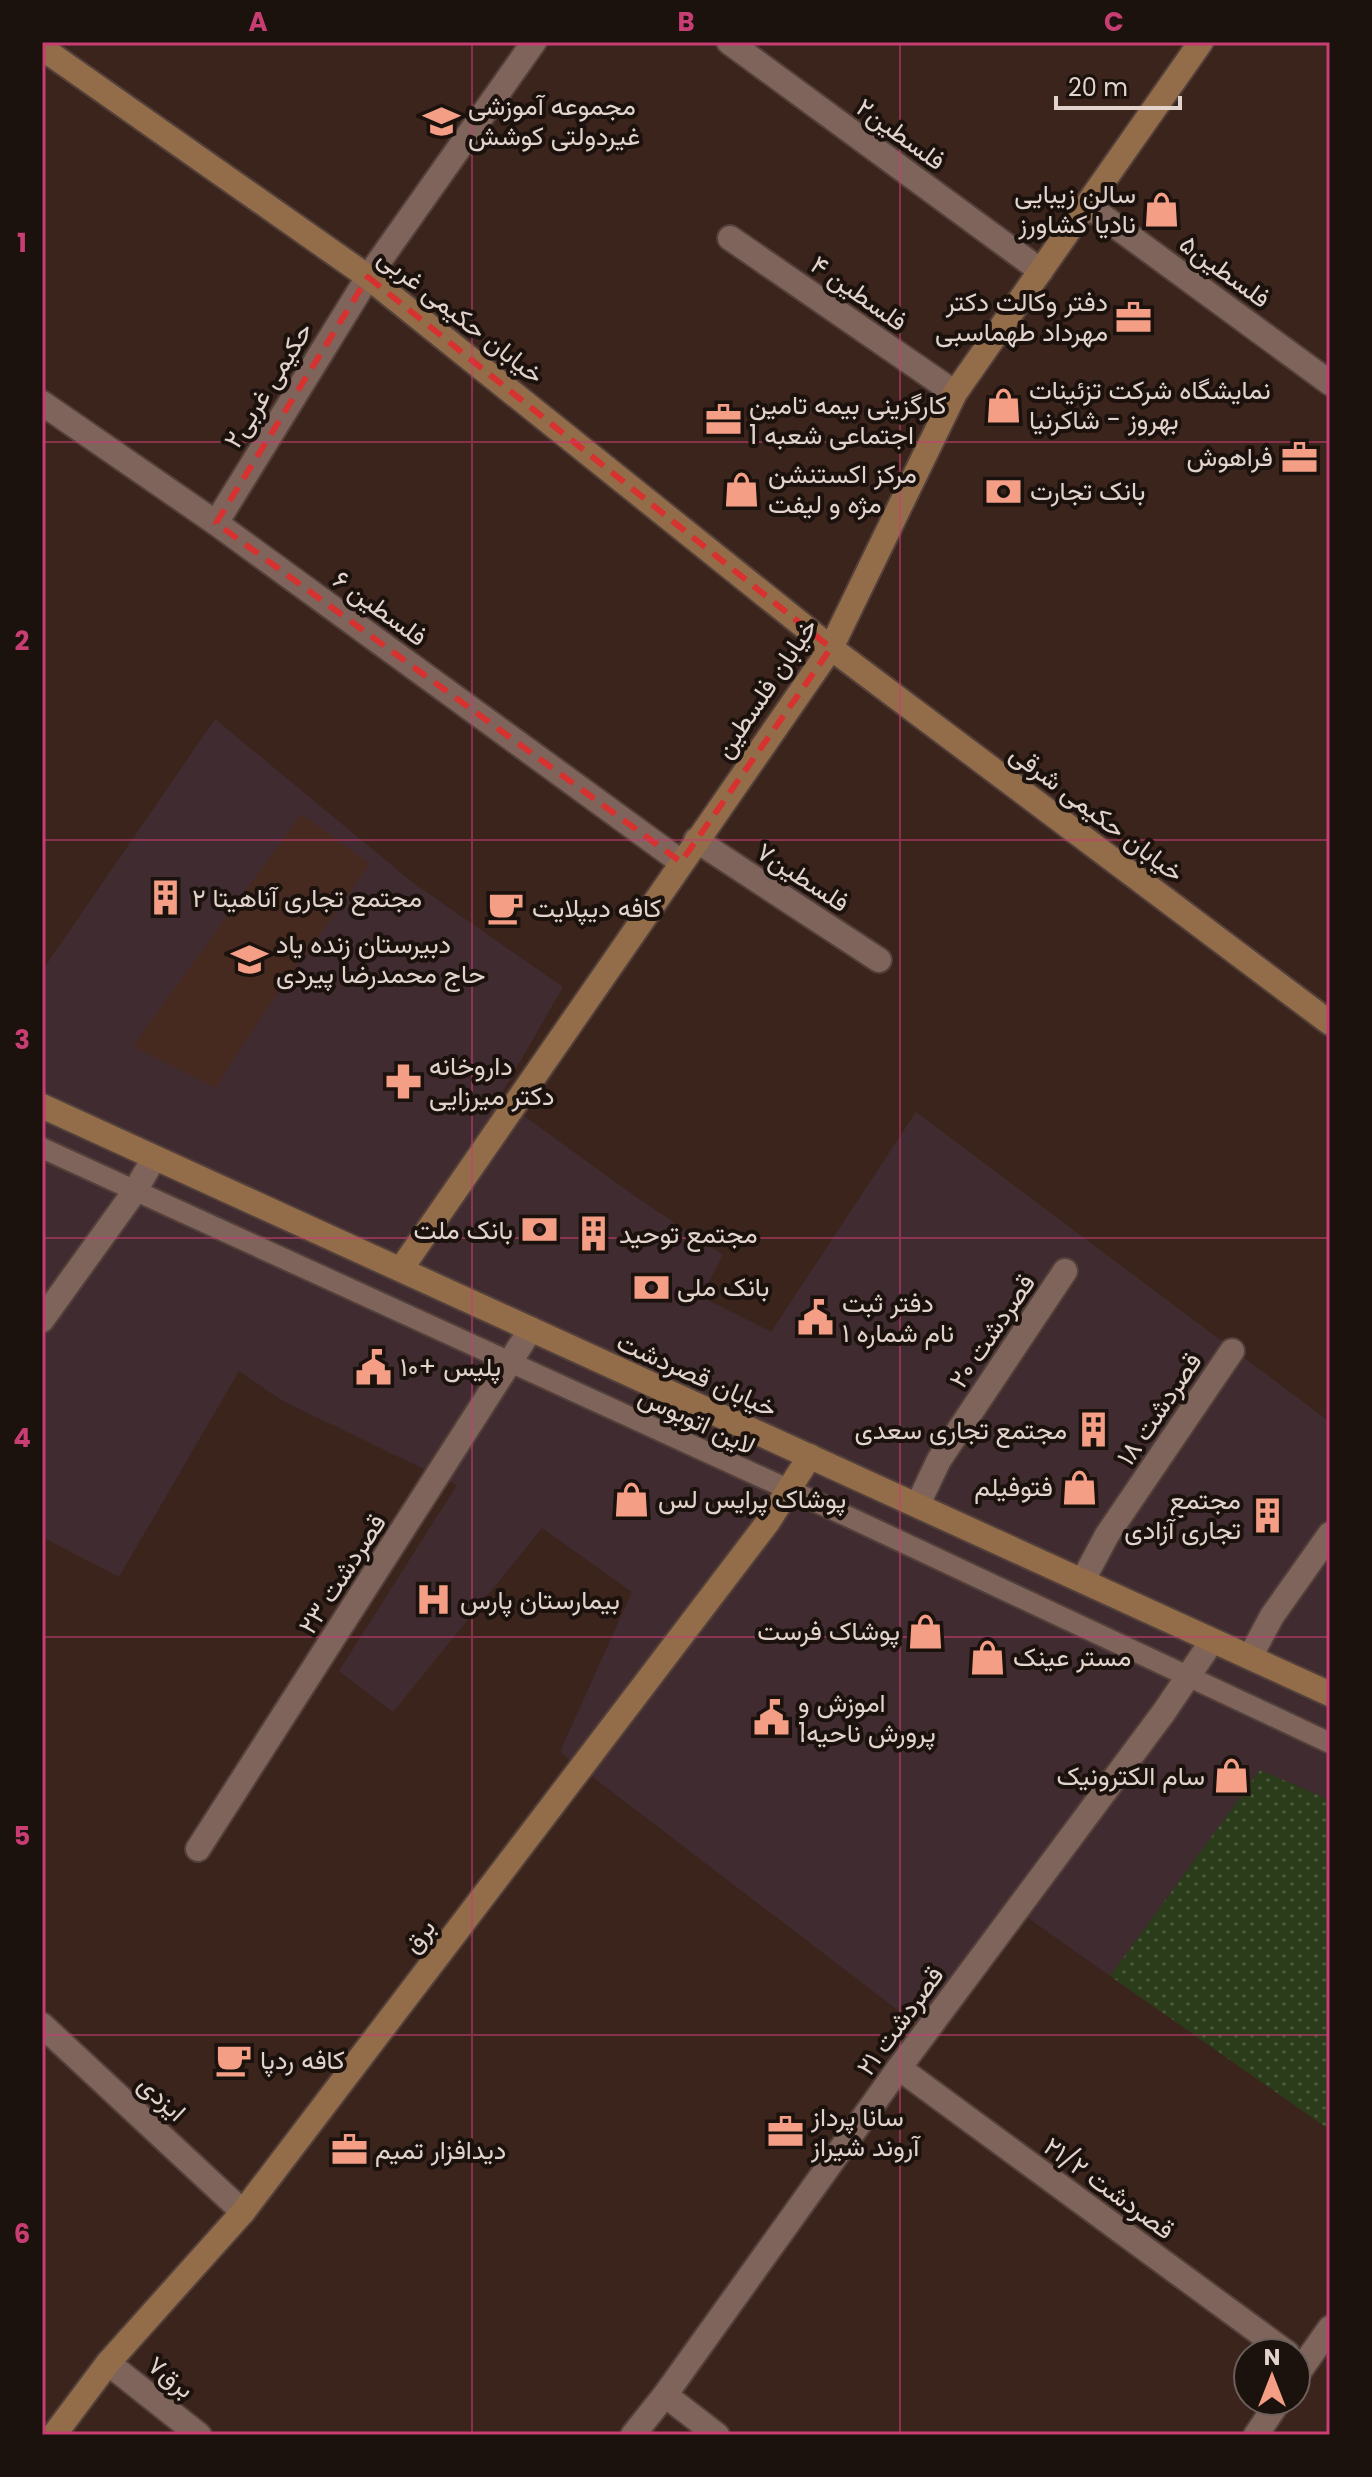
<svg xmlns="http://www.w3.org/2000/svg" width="1372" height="2477" font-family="Poppins,Vazirmatn,sans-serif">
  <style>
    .commercial { fill: #402c30 }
    .built { fill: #472a1f }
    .grass { fill: url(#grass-dots) }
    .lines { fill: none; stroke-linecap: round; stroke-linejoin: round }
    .lane-casing { stroke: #53403a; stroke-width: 24 }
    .street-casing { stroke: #53403a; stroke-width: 28 }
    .secondary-casing { stroke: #53403a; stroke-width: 28 }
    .lane { stroke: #7f645b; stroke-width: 20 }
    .street { stroke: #7f645b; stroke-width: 24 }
    .secondary { stroke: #936d4a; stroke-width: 24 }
    .marked { fill: none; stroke: #d73130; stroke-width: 6; stroke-dasharray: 16 10; stroke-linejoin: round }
    .grid { fill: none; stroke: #c83d72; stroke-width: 2; stroke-opacity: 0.55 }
    .labels { text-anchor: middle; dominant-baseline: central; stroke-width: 8; stroke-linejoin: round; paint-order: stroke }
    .poi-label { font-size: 26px; fill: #e2d3cd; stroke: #1b110d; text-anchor: start }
    .street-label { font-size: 26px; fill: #e2d3cd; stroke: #1b110d }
    .neatline { fill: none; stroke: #c83d72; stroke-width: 3 }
    .grid-label { font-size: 26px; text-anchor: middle; font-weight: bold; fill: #c83d72 }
  </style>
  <defs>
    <pattern id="grass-dots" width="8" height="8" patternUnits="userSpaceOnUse" patternTransform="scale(2)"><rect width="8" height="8" fill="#2b3c1a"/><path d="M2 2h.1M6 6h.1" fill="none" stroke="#49573a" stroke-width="1.8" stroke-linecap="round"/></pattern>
  </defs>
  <rect width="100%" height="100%" fill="#3b241c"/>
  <polygon class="commercial" points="215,719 412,882 563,987 499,1098 639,1199 723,1255 701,1297 771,1332 916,1112 1330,1422 1330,1800 1260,1770 1110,1976 1014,1908 929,2034 560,1752 632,1592 542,1528 393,1712 339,1671 457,1485 281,1400 239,1371 119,1577 42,1537 42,971"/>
  <polygon class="built" points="301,814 370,864 273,1000 215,1088 133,1046"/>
  <polygon class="grass" points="1260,1770 1330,1800 1330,2130 1110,1976"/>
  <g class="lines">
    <defs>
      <polyline id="lane" points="42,1148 851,1518 1330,1743"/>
      <g id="street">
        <polyline points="729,42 1041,271"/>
        <polyline points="1087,205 1330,383"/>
        <polyline points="730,238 955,393"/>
        <polyline points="42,403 216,523 681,862"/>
        <polyline points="216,523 368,277 534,42"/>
        <polyline points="696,840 879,960"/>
        <polyline points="42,1320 135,1191 154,1158"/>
        <polyline points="918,1504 939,1460 1065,1271"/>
        <polyline points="1083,1580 1107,1535 1232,1351"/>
        <polyline points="1250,1657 1272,1616 1330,1534"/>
        <polyline points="198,1849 531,1329"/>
        <polyline points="42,2025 243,2212"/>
        <polyline points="899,2068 1287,2353"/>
        <polyline points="108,2363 199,2435"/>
        <polyline points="1296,2376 1330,2328"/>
        <polyline points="665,2395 717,2435"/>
        <polyline points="633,2435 665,2395 899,2068 1164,1712 1212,1641"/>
        <polyline points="1256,2435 1279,2401"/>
      </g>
      <g id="secondary">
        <polyline points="42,48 368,277 831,648 1330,1023"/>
        <polyline points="42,1106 1330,1694"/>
        <polyline points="401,1269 831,648 955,393 1201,42"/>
        <polyline points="54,2435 108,2363 243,2212 768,1522 810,1456"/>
      </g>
    </defs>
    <use href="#lane" class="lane-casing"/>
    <use href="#street" class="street-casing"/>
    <use href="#secondary" class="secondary-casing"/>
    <use href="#lane" class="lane"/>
    <use href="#street" class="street"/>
    <use href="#secondary" class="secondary"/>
  </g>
  <path class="marked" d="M368,277L831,648L681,862L216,523Z"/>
  <path class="grid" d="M472,42V2435M900,42V2435M42,442H1330M42,840H1330M42,1238H1330M42,1637H1330M42,2035H1330"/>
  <defs>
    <symbol id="school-bare" viewBox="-9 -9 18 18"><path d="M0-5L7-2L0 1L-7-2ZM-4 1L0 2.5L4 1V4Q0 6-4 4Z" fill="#f49e86" stroke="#1b110d" stroke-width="2.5" paint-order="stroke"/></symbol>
    <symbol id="shop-bare" viewBox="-9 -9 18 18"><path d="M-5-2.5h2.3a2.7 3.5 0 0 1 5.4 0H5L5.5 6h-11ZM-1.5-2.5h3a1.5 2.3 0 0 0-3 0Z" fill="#f49e86" stroke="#1b110d" stroke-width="2.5" paint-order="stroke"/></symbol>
    <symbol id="office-bare" viewBox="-9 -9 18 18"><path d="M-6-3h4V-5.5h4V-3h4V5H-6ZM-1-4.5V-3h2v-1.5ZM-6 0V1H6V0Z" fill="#f49e86" stroke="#1b110d" stroke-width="2.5" paint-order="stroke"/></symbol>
    <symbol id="bank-bare" viewBox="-9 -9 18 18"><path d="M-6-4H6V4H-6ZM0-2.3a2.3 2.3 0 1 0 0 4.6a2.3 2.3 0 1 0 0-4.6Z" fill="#f49e86" stroke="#1b110d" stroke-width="2.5" paint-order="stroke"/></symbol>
    <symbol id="building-bare" viewBox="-9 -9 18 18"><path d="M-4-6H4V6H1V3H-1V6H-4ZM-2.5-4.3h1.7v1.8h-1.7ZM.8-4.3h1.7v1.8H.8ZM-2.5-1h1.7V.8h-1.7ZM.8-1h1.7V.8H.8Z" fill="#f49e86" stroke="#1b110d" stroke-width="2.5" paint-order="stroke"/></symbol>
    <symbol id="cafe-bare" viewBox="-9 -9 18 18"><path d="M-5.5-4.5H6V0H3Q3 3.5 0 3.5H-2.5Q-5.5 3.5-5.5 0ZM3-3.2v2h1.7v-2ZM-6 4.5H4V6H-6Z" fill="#f49e86" stroke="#1b110d" stroke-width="2.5" paint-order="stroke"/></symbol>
    <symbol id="pharmacy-bare" viewBox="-9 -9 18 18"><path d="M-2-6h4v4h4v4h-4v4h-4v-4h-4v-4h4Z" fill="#f49e86" stroke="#1b110d" stroke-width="2.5" paint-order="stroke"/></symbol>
    <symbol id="civic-bare" viewBox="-9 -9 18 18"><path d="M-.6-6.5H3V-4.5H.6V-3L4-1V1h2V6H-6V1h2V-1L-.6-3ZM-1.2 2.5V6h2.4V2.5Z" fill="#f49e86" stroke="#1b110d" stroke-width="2.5" paint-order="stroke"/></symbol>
    <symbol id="hospital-bare" viewBox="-9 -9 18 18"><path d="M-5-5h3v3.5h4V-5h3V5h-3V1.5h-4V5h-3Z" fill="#f49e86" stroke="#1b110d" stroke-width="2.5" paint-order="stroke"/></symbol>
  </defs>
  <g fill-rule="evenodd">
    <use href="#school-bare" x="416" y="96" width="51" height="51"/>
    <use href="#shop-bare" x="1136" y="184" width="51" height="51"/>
    <use href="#office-bare" x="1108" y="292" width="51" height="51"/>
    <use href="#shop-bare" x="978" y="380" width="51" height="51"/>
    <use href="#office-bare" x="698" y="394" width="51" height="51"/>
    <use href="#office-bare" x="1274" y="432" width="51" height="51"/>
    <use href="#shop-bare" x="716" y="464" width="51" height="51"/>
    <use href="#bank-bare" x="978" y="466" width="51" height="51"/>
    <use href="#building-bare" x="140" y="872" width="51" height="51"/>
    <use href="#cafe-bare" x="480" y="882" width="51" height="51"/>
    <use href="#school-bare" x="224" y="934" width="51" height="51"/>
    <use href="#pharmacy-bare" x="378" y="1056" width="51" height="51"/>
    <use href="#bank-bare" x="514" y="1204" width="51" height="51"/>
    <use href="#building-bare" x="568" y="1208" width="51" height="51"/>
    <use href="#bank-bare" x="626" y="1262" width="51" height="51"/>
    <use href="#civic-bare" x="790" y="1292" width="51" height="51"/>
    <use href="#civic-bare" x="348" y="1342" width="51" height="51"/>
    <use href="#building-bare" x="1068" y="1404" width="51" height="51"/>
    <use href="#shop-bare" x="1054" y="1462" width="51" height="51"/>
    <use href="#shop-bare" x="606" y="1474" width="51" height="51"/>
    <use href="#building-bare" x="1242" y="1490" width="51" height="51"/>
    <use href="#hospital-bare" x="408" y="1574" width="51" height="51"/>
    <use href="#shop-bare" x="900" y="1606" width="51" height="51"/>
    <use href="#shop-bare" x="962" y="1632" width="51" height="51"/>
    <use href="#civic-bare" x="746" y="1692" width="51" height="51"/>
    <use href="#shop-bare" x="1206" y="1750" width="51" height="51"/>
    <use href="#cafe-bare" x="208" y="2034" width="51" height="51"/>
    <use href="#office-bare" x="760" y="2106" width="51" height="51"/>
    <use href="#office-bare" x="324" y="2124" width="51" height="51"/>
  </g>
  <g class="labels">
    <g class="poi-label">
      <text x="468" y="106">مجموعه آموزشی<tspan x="468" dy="30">غیردولتی کوشش</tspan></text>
      <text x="1136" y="194" text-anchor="end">سالن زیبایی<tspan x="1136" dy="30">نادیا کشاورز</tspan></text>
      <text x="1108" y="302" text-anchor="end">دفتر وکالت دکتر<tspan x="1108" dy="30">مهرداد طهماسبی</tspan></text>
      <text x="1029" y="390">نمایشگاه شرکت تزئینات<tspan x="1029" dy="30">بهروز - شاکرنیا</tspan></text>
      <text x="749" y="405">کارگزینی بیمه تامین<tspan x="749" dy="30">اجتماعی شعبه 1</tspan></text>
      <text x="1273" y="457" text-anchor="end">فراهوش</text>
      <text x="768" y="474">مرکز اکستنشن<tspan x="768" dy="30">مژه و لیفت</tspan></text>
      <text x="1030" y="491">بانک تجارت</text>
      <text x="192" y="898">مجتمع تجاری آناهیتا ۲</text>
      <text x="532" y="908">کافه دیپلایت</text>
      <text x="276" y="944">دبیرستان زنده یاد<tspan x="276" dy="30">حاج محمدرضا پیردی</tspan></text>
      <text x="429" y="1066">داروخانه<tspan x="429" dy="30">دکتر میرزایی</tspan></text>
      <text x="513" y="1230" text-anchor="end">بانک ملت</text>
      <text x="619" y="1234">مجتمع توحید</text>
      <text x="677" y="1287">بانک ملی</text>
      <text x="842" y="1303">دفتر ثبت<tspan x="842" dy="30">نام شماره ١</tspan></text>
      <text x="400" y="1367">پلیس +۱۰</text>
      <text x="1067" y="1430" text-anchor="end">مجتمع تجاری سعدی</text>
      <text x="1053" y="1487" text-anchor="end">فتوفیلم</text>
      <text x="658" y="1499">پوشاک پرایس لس</text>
      <text x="1241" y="1500" text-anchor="end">مجتمع<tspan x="1241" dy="30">تجاری آزادی</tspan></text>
      <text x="460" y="1600">بیمارستان پارس</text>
      <text x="900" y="1631" text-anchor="end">پوشاک فرست</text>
      <text x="1013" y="1657">مستر عینک</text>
      <text x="798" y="1703">اموزش و<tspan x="798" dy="30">پرورش ناحیه1</tspan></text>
      <text x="1205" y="1776" text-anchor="end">سام الکترونیک</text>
      <text x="260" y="2060">کافه ردپا</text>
      <text x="811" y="2117">سانا پرداز<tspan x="811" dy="30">آروند شیراز</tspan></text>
      <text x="375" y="2150">دیدافزار تمیم</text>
    </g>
    <g class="street-label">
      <text transform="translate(901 134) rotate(36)">فلسطین۲</text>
      <text transform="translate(1225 271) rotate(36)">فلسطین۵</text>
      <text transform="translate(859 293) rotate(35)">۴ فلسطین</text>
      <text transform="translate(461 316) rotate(38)">خیابان حکیمی غربی</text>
      <text transform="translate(268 385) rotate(-58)">حکیمی غربی۲</text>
      <text transform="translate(380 608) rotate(36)">فلسطین ۶</text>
      <text transform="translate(766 688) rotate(-56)">خیابان فلسطین</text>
      <text transform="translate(1097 813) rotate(37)">خیابان حکیمی شرقی</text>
      <text transform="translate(803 877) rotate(33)">۷فلسطین</text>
      <text transform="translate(992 1331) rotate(-56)">قصردشت ۲۰</text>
      <text transform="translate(697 1375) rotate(24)">خیابان قصردشت</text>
      <text transform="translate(1159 1409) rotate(-56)">قصردشت ۱۸</text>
      <text transform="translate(697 1421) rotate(25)">لاین اتوبوس</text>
      <text transform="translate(342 1574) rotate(-57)">قصردشت ۲۳</text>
      <text transform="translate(419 1936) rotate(-53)">برق</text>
      <text transform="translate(900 2021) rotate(-54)">قصردشت ۲۱</text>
      <text transform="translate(162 2098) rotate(43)">ایزدی</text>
      <text transform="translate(1109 2188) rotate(36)">قصردشت ۲۱/۲</text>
      <text transform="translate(171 2377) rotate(38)">برق۷</text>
    </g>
  </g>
  <rect width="1372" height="2477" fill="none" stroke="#1b110d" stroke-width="88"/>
  <g transform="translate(1272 2377)"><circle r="38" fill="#1b110d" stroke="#6b5f5a" stroke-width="2"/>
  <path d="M0-6L14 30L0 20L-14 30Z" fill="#f49e86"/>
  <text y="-12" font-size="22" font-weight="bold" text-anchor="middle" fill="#e2d3cd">N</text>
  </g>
  <path d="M1056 96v12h124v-12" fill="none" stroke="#e2d3cd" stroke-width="4"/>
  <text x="1068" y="96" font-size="24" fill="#e2d3cd" stroke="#1b110d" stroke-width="6" paint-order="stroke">20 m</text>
  <rect x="44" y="44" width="1284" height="2389" class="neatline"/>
  <g class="grid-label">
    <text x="258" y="31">A</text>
    <text x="686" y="31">B</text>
    <text x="1114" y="31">C</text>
    <text x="22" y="252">1</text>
    <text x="22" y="650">2</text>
    <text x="22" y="1049">3</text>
    <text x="22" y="1447">4</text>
    <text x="22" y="1845">5</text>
    <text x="22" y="2243">6</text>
  </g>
</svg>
